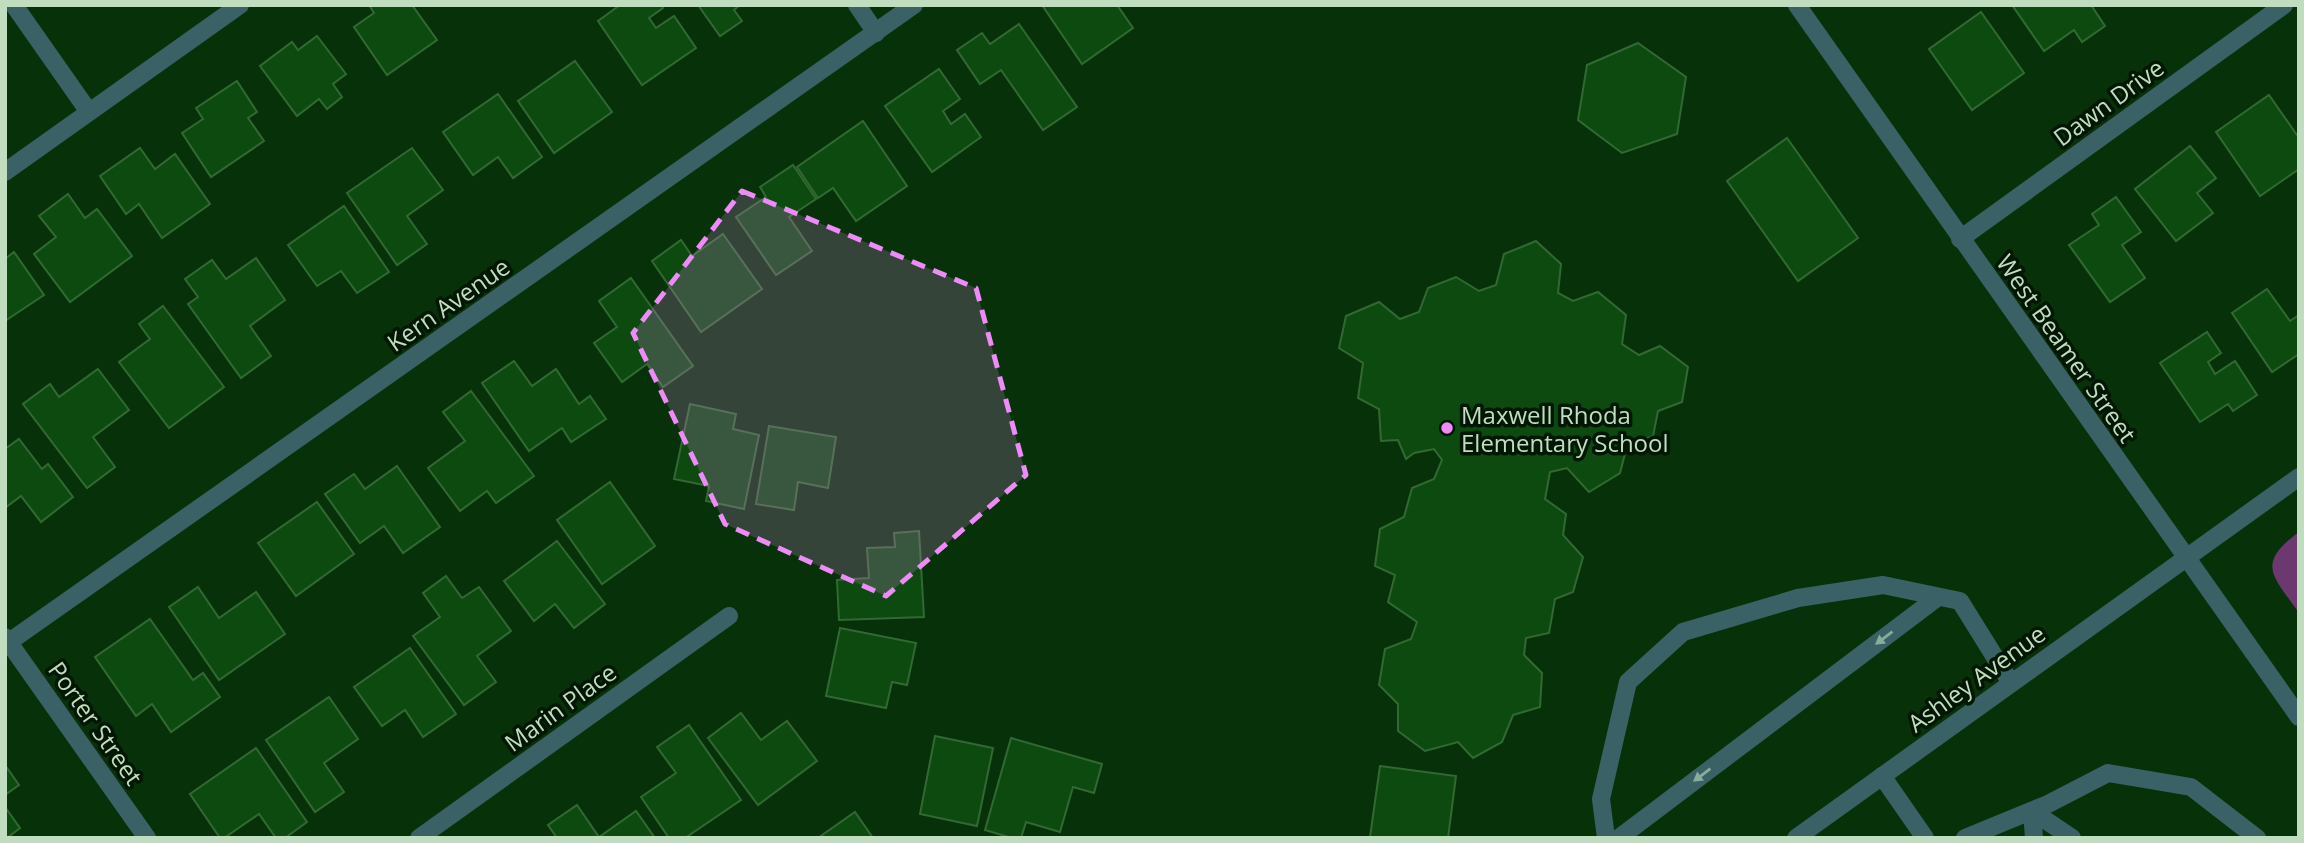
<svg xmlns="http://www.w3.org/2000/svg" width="2304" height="843" font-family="'Open Sans',sans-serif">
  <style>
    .green { fill: #6b3970 }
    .building { fill: #0c4a10; stroke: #326933; stroke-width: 2 }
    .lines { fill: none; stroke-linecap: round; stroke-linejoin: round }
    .minor { stroke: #3a6266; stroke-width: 18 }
    .oneway { fill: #8aac9b }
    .marked { fill: #ee8bf8; fill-opacity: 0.2; stroke: #ee8bf8; stroke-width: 5; stroke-dasharray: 14 9; stroke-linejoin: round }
    .poi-dot { fill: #ee8bf8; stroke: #021703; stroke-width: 2.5 }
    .labels { text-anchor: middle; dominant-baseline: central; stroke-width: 7; stroke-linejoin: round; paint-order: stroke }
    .street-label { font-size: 24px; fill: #c0ddbf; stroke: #021703 }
    .poi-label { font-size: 24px; fill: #c0ddbf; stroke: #021703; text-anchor: start }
  </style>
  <rect width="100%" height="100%" fill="#073209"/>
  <path class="green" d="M2299,532V613C2273,576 2255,564 2299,532Z"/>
  <g class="building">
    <polygon points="369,5 412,5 437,40 387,75 354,27 374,13"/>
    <polygon points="620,5 661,5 663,8 649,18 656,28 674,16 696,48 642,85 598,21"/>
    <polygon points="698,5 740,5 734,10 742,21 720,36"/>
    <polygon points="1042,5 1117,5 1133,28 1082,64"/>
    <polygon points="2012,5 2091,5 2105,26 2082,42 2074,30 2044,51"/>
    <polygon points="1981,12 2024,73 1972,110 1929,49"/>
    <polygon points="1019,24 1077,107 1043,130 1001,70 980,84 957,50 982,33 990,44"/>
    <polygon points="317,36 346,74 333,84 342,97 327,109 319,99 297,116 260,66 292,42 298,50"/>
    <polygon points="1638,43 1686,77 1677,134 1622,153 1578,120 1587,65"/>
    <polygon points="575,61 612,112 554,153 518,101"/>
    <polygon points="939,69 960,99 943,111 951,124 965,114 981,137 932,172 885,106"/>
    <polygon points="237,81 257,112 248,118 264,141 211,177 182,133 203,119 196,108"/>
    <polygon points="498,94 542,157 513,178 498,157 473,175 443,132"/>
    <polygon points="2269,95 2299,138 2299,169 2260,196 2216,132"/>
    <polygon points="863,121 907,186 856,221 833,188 818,198 797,167"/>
    <polygon points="1787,138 1858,238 1798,281 1727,181"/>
    <polygon points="2190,146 2216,178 2197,193 2213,213 2176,241 2135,189"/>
    <polygon points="140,148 155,169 175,154 210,204 162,238 139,204 126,214 100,176"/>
    <polygon points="412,148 443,190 407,216 427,244 397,265 347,193"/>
    <polygon points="793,165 816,199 789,217 812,251 776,275 736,217 766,197 760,187"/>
    <polygon points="68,194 85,218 97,209 132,256 70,302 34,254 56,237 39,216"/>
    <polygon points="2116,197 2141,232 2122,245 2145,278 2110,302 2069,245 2099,225 2092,214"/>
    <polygon points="344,206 389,272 357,293 341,271 317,286 288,245"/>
    <polygon points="723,234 762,289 701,332 652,261 681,240 692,256"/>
    <polygon points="1536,241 1561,264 1558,293 1573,301 1598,292 1626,315 1622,344 1639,355 1660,346 1688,367 1682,402 1658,411 1653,436 1627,446 1620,473 1589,492 1567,468 1550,472 1545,499 1566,514 1563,535 1583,557 1573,592 1555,599 1549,633 1526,638 1524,655 1542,673 1540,707 1513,715 1502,742 1473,758 1458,742 1425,751 1398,731 1398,704 1379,685 1385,649 1411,639 1417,622 1388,602 1395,575 1375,566 1380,529 1404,517 1412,488 1434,479 1442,460 1434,449 1414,453 1406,459 1398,440 1381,441 1379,409 1358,398 1363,363 1339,348 1346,316 1379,302 1400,319 1419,312 1428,288 1456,277 1479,291 1496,285 1504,254"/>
    <polygon points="14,252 44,295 5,321 5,259"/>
    <polygon points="256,258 285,300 250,326 271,356 241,378 188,304 198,297 185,279 212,260 226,279"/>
    <polygon points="631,278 693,366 663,387 647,364 622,382 594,343 617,327 599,301"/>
    <polygon points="2267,289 2290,321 2299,315 2299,354 2272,372 2232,313"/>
    <polygon points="163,306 224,387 169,428 119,362 150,339 139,324"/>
    <polygon points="2207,332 2221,353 2208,362 2215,374 2235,361 2257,395 2233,411 2228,404 2200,422 2160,363"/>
    <polygon points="514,361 532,386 556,369 579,404 590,396 606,419 571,442 562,428 529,451 482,383"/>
    <polygon points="98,369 129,410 93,437 115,467 87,488 23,404 50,384 59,397"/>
    <polygon points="471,391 534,476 496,503 487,491 460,511 428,468 465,441 443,412"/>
    <polygon points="690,404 736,414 733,429 759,435 744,509 706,501 709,486 674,479"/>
    <polygon points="769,426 836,437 828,488 798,482 794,510 756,504"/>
    <polygon points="19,439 42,469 48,464 73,497 41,522 21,496 5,508 5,449"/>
    <polygon points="397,466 440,527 403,553 384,526 360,543 325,494 354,474 365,489"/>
    <polygon points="610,482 655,546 602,584 557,520"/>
    <polygon points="317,502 354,554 296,596 258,543"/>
    <polygon points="919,531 924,617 839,620 837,580 869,578 867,548 895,547 894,533"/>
    <polygon points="557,541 605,604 574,628 555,604 534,621 504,581"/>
    <polygon points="446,576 462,598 479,587 511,631 477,656 496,682 464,705 413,636 440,617 423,593"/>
    <polygon points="198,587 219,618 256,592 285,634 219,680 169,607"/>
    <polygon points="150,619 193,680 203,673 220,697 171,732 152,704 136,716 95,657"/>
    <polygon points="840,628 916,643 907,685 892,682 886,708 826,696"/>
    <polygon points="410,648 456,714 423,737 405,710 382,726 354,687"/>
    <polygon points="329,697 358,739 324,763 344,792 315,812 266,740"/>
    <polygon points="741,713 761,740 787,721 817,761 758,805 708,738"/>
    <polygon points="689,725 741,800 685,838 669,838 641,797 676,773 657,747"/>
    <polygon points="935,736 993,748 977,826 920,814"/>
    <polygon points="1011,738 1102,764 1094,793 1073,787 1060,832 1026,822 1021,838 1012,838 985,830"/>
    <polygon points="256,748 307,822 285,838 276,838 259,814 224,838 220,838 190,794"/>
    <polygon points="5,765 19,785 5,795"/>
    <polygon points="1380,766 1456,776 1448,838 1370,837"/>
    <polygon points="577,805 599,837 636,811 655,838 557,838 548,825"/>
    <polygon points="5,807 20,828 7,838 5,838"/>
    <polygon points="855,812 873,838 818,838"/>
  </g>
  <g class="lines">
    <g class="minor">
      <polyline points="14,5 89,112"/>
      <polyline points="857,5 876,33"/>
      <polyline points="1797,5 2299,717"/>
      <polyline points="5,172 240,5"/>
      <polyline points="1960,239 2284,5"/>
      <polyline points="5,637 147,838"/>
      <polyline points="9,642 914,5"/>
      <polyline points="1882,776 1925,838"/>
      <polyline points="419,838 729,616"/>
      <polyline points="1606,838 1601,799 1628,682 1683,632 1798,598 1883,585 1960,601 2011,683"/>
      <polyline points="1619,838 1938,597"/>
      <polyline points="1796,838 2299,477"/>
      <polyline points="1965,838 2048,804 2108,773 2191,787 2257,838"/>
      <polyline points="2034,838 2032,811 2072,838"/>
    </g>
  </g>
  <defs><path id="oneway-solid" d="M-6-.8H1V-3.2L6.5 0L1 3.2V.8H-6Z" transform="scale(1.75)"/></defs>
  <g class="oneway">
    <use href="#oneway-solid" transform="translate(1884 638) rotate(143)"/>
    <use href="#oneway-solid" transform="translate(1702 775) rotate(143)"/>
  </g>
  <path class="marked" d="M742,191L976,288L1026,475L886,596L725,524L633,333Z"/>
  <circle class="poi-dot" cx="1447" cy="428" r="7"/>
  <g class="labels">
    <g class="street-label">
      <text transform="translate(2108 102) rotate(-36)">Dawn Drive</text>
      <text transform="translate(448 304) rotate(-35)">Kern Avenue</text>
      <text transform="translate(2067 348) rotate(55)">West Beamer Street</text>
      <text transform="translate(1976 678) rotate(-36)">Ashley Avenue</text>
      <text transform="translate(560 707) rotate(-36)">Marin Place</text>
      <text transform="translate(96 723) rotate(55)">Porter Street</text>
    </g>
    <g class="poi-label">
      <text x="1461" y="414">Maxwell Rhoda<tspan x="1461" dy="28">Elementary School</tspan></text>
    </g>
  </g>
  <rect width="2304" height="843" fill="none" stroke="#c0ddbf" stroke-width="14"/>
</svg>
